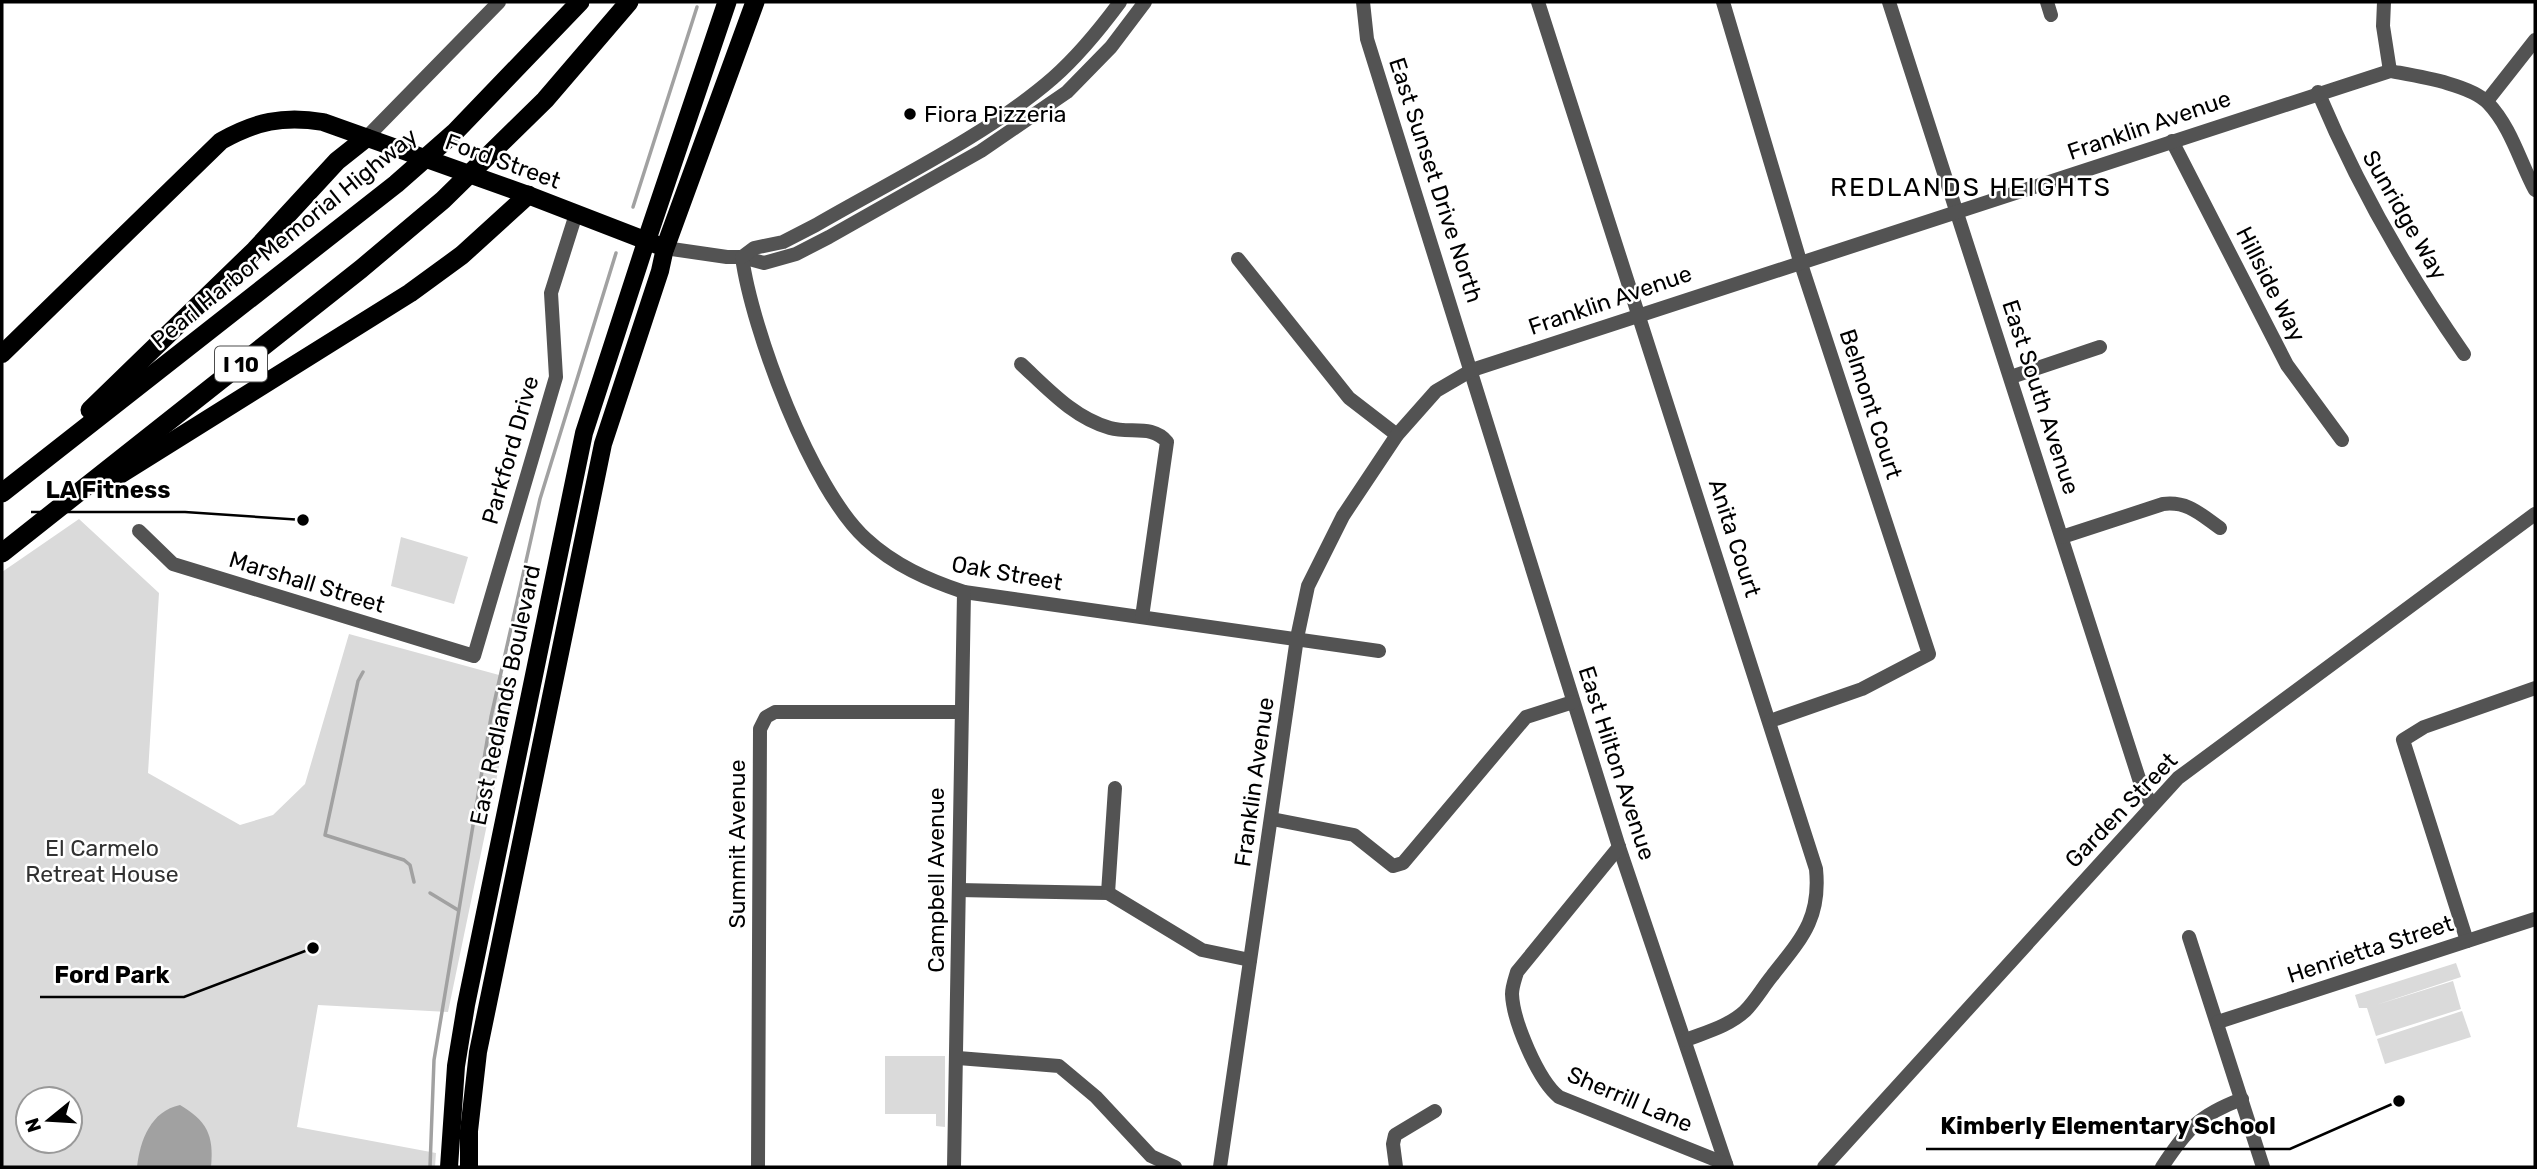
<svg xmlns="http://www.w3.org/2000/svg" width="2537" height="1169" font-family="Rubik,sans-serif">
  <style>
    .green { fill: #dadada; fill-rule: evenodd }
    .water { fill: #a1a1a1 }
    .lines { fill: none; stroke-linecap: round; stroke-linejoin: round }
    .stream { stroke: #a1a1a1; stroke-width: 3.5 }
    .minor { stroke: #535353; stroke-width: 14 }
    .major { stroke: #000; stroke-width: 18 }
    .highway { stroke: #000; stroke-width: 19 }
    .poi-dot { fill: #000; stroke: #fff; stroke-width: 2.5 }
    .labels { text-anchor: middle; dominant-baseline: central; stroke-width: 5; stroke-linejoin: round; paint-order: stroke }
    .shield { fill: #fff; stroke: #4c4c4c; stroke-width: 2 }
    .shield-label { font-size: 21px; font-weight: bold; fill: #000 }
    .poi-label { font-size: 23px; fill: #000; stroke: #fff; text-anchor: start }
    .street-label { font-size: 23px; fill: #000; stroke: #fff }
    .park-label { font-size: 23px; fill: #313131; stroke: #fff }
    .quarter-label { font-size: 26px; letter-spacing: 2px; fill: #000; stroke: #fff }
    .leader { fill: none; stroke: #000; stroke-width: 2.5 }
    .callout-dot { fill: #000; stroke: #fff; stroke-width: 2.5 }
    .callout-label { font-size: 24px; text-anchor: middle; font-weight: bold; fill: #000; stroke: #fff; stroke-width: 5; stroke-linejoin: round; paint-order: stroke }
  </style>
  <rect width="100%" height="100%" fill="#fff"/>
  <g class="green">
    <path d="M79,519L159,593L148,773L240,825L273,815L305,784L349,634L517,680L448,1012L318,1005L297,1127L436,1153L435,1167H2V572ZM28,1099H70V1141H28Z"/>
    <polygon points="401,537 468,557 454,604 391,586"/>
    <polygon points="2456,963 2461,977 2376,1005 2453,981 2461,1009 2376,1036 2367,1008 2359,1008 2355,995"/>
    <polygon points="2462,1011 2471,1037 2385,1064 2377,1039"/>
    <polygon points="885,1056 945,1056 945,1127 936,1126 936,1114 885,1114"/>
  </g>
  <path class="water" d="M180,1105C207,1121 214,1135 211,1167H137C140,1140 151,1111 180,1105Z"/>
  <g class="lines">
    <g class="stream">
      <polyline points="633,207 697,7"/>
      <polyline points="363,672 358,681 325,835 404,860 410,865 414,882"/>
      <polyline points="430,893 458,910"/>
      <polyline points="430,1167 434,1060 491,717 540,499 616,253"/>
    </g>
    <g class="minor">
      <polyline points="1363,2 1367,39 1619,847 1727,1167"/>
      <path d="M1538,2L1816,869C1821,919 1801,939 1772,976C1763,987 1755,1001 1745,1011C1729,1026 1706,1032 1686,1040"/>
      <polyline points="1723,2 1800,261 1929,654 1862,689 1770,721"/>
      <polyline points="1889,2 2142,788 2152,805"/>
      <polyline points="2047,2 2051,15"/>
      <polyline points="2384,2 2383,26 2390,71"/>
      <path d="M2318,92C2357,185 2406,271 2464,354"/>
      <polyline points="2487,101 2535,40"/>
      <polyline points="366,138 499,2"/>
      <polyline points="2172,141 2287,365 2342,440"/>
      <polyline points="665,248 727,257 742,257 764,263 796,254 829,237 981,151 1067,92 1111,47 1145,2"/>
      <path d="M742,257C752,330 811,489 866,539C894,565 928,580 964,592L1379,651"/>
      <path d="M742,257L754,248L783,242L816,225C890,182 989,134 1053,78C1078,56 1100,29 1120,2"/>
      <polyline points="1238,259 1349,398 1397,435"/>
      <path d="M1021,364C1048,389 1074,418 1110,428C1130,434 1152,424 1167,442L1142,617"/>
      <polyline points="2011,377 2100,347"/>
      <polyline points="139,531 173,564 474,656 556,377 551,293 576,214"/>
      <path d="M2062,537L2163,504C2188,501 2200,514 2220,528"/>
      <polyline points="1272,819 1354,835 1393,866 1403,863 1526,717 1573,702"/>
      <path d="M1619,847L1517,972C1515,979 1512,987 1512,994C1513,1021 1538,1080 1559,1097L1726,1164"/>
      <polyline points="959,890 1108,893 1202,950 1250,960"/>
      <polyline points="1108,893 1115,788"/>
      <polyline points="2189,937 2263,1167"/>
      <polyline points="2467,941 2403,740 2424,727 2535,688"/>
      <polyline points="2218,1022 2535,919"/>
      <polyline points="958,1058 1059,1066 1096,1097 1151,1156 1175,1167"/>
      <polyline points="758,1167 760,729 766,717 775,712 960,712"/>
      <polyline points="954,1167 964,592"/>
      <path d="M1220,1167L1297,638L1308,586L1343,516L1397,435L1436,391L1472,370L2390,71C2416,76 2470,84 2488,103C2511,127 2520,162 2535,190"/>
      <polyline points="1396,1167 1393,1144 1395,1135 1435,1111"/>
      <polyline points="1824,1167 2178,778 2535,514"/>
      <path d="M2162,1167C2187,1129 2199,1115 2242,1099"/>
    </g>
    <g class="major">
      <path d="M2,354L221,141C255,122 283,115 323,122L528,195L665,248L660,271L603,444L478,1052L469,1131V1167"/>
      <polyline points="449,1167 456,1066 466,1005 584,433 646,242"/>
    </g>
    <g class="highway">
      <polyline points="646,242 727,2"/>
      <polyline points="665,248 755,2"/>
      <polyline points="90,410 255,250 337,161 366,138"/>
      <polyline points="119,475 410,293 462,255 528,195"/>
      <polyline points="2,493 396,184 454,133 580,2"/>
      <polyline points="2,553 361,269 443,200 545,100 629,2"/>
    </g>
  </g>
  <circle class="poi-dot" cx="910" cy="114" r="7"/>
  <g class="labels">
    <rect class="shield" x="215" y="346.5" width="52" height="35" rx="5"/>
    <g class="shield-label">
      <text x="241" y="364">I 10</text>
    </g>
    <g class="poi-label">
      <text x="924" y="114">Fiora Pizzeria</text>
    </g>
    <g class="street-label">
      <text transform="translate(2149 125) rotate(-19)">Franklin Avenue</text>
      <text transform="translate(503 161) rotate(20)">Ford Street</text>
      <text transform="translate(1436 180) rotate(72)">East Sunset Drive North</text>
      <text transform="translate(2405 215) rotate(60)">Sunridge Way</text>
      <text transform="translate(284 238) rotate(-39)">Pearl Harbor Memorial Highway</text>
      <text transform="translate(2271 284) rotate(63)">Hillside Way</text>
      <text transform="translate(1610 300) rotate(-19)">Franklin Avenue</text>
      <text transform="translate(2041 397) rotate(72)">East South Avenue</text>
      <text transform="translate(1871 404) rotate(72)">Belmont Court</text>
      <text transform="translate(510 450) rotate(-74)">Parkford Drive</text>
      <text transform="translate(1735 538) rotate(72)">Anita Court</text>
      <text transform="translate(1007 573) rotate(10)">Oak Street</text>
      <text transform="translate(307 582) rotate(17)">Marshall Street</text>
      <text transform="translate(505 695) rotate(-78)">East Redlands Boulevard</text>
      <text transform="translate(1617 763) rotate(72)">East Hilton Avenue</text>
      <text transform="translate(1254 782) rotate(-82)">Franklin Avenue</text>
      <text transform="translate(2121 810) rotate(-46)">Garden Street</text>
      <text transform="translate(737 844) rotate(-90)">Summit Avenue</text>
      <text transform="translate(936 880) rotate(-90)">Campbell Avenue</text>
      <text transform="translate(2370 949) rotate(-18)">Henrietta Street</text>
      <text transform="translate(1630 1099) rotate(23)">Sherrill Lane</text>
    </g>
    <g class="park-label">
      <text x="102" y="848">El Carmelo<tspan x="102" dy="26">Retreat House</tspan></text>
    </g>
    <g class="quarter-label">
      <text x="1971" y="187">REDLANDS HEIGHTS</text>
    </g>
  </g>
  <path class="leader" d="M303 520L185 512H31M313 948L184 997H40M2399 1101L2290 1149H1926"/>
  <g class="callout-dot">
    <circle cx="303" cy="520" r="7"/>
    <circle cx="313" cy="948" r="7"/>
    <circle cx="2399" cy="1101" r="7"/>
  </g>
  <g class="callout-label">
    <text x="108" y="498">LA Fitness</text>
    <text x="112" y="983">Ford Park</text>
    <text x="2108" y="1134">Kimberly Elementary School</text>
  </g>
  <rect width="2537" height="1169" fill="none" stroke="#000000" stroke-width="7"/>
  <g transform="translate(49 1120) rotate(252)"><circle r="33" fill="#ffffff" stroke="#999999" stroke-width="2"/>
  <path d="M0-5L12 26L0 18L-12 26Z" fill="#000000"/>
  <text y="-10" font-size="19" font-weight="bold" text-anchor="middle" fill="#000000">N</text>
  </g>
</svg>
